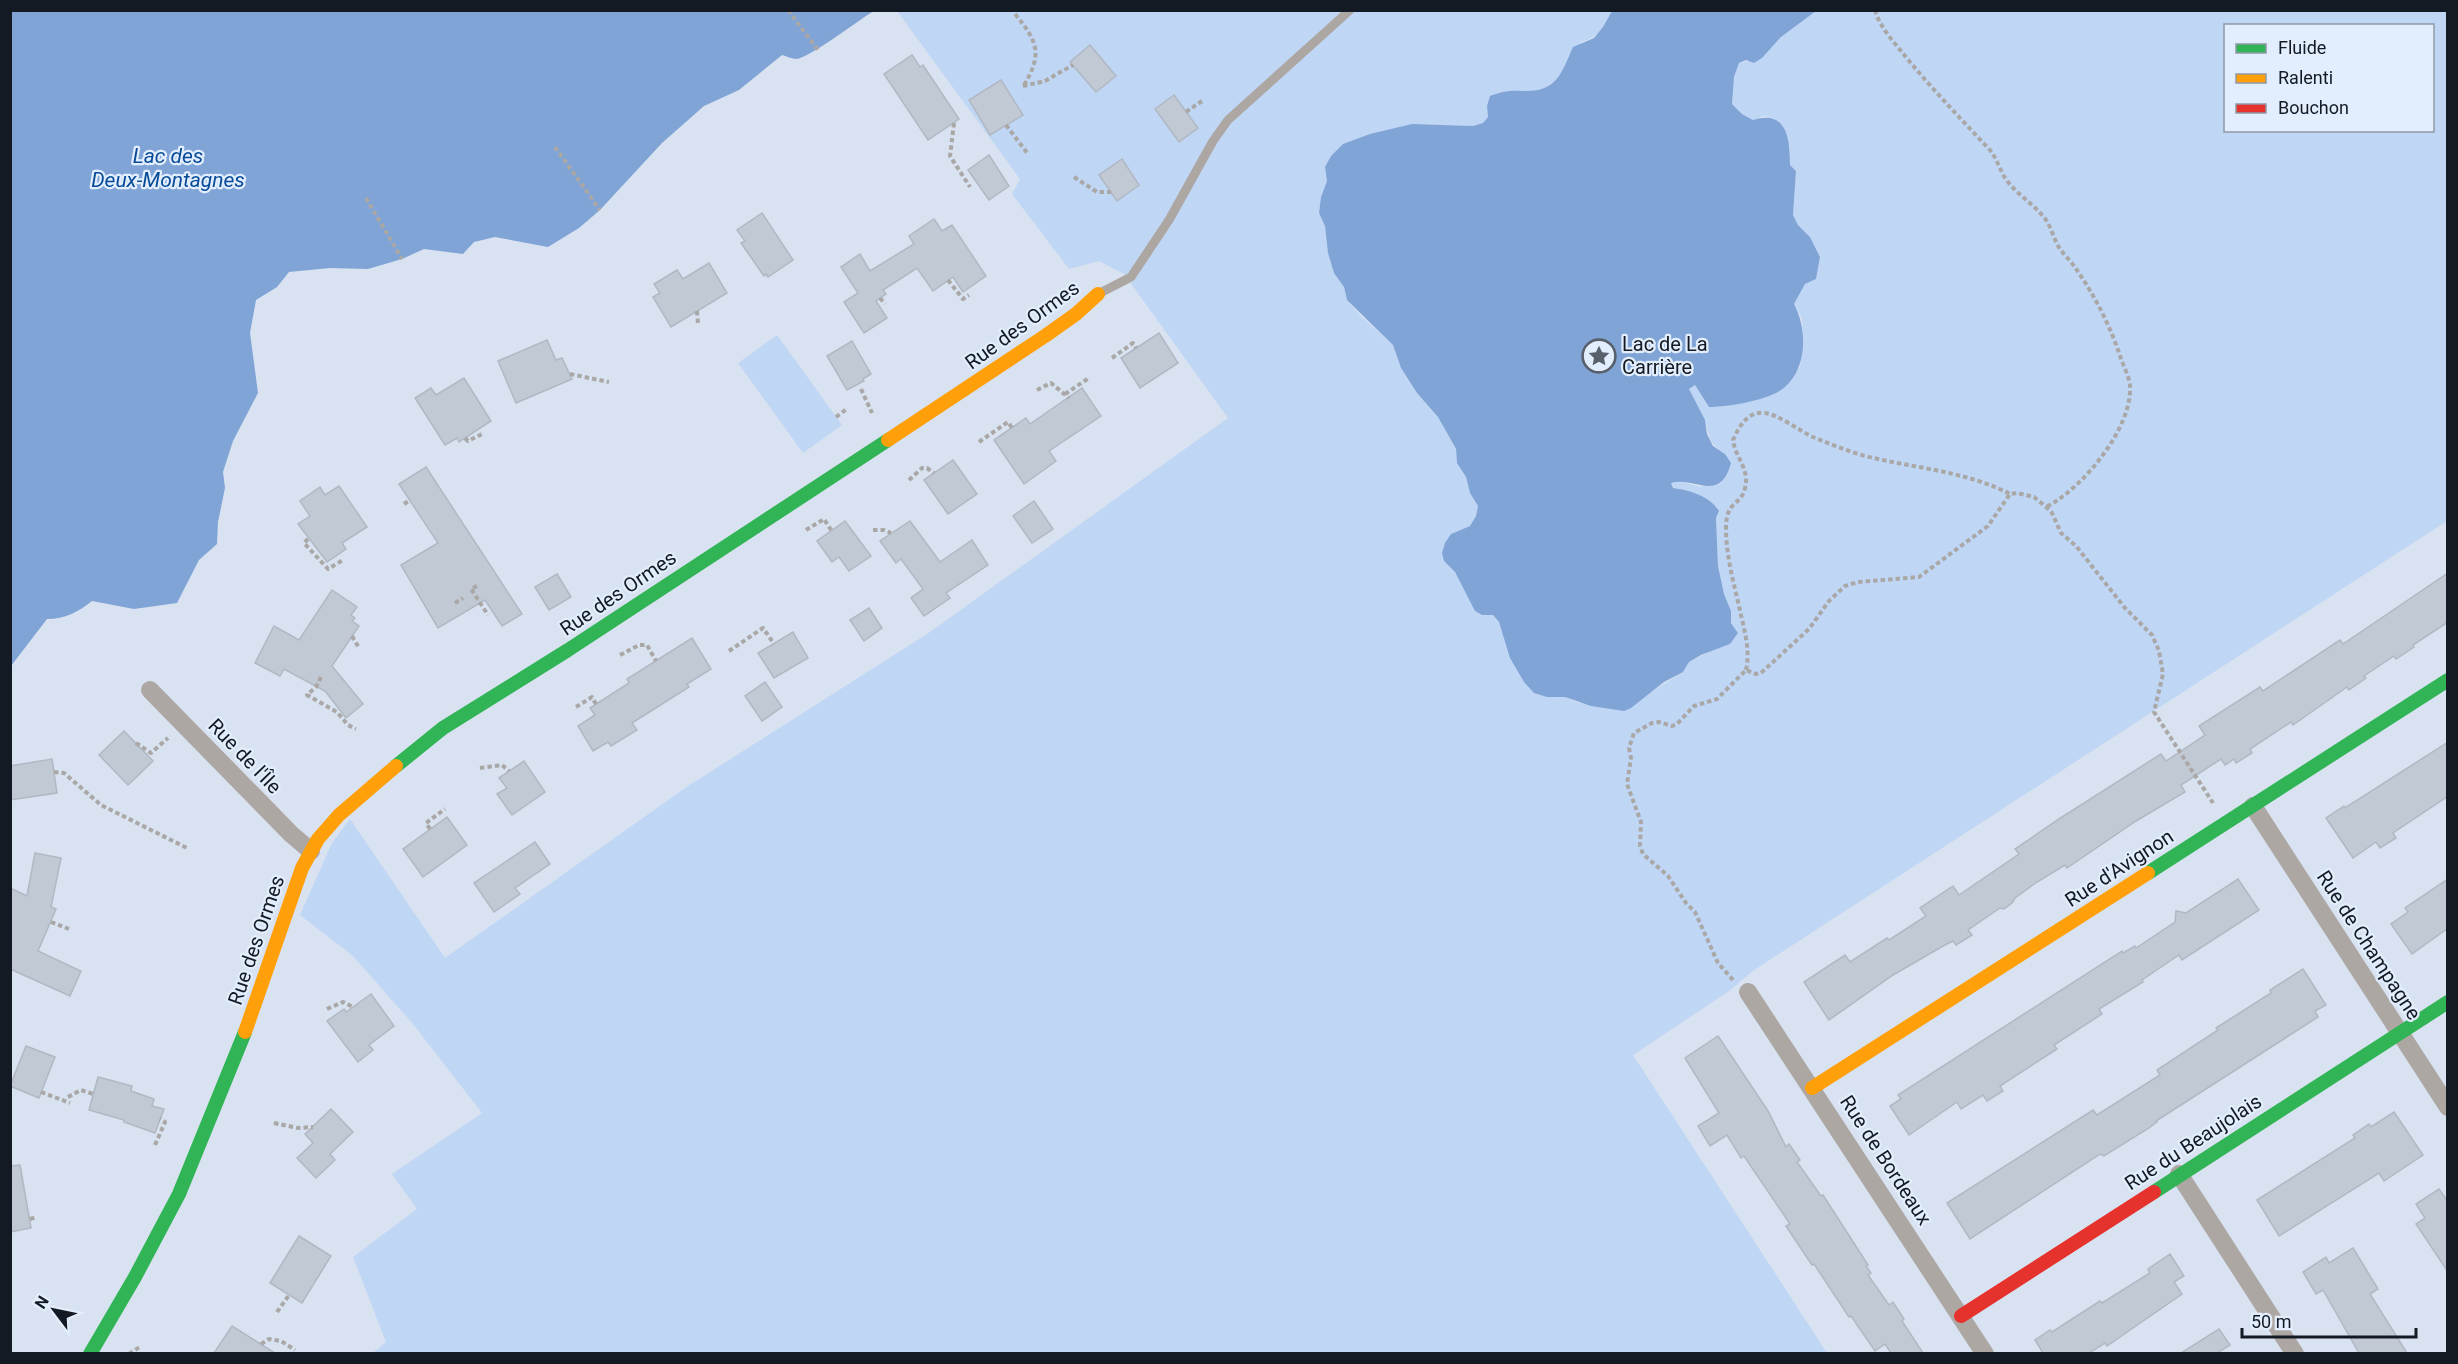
<svg xmlns="http://www.w3.org/2000/svg" width="2458" height="1364" font-family="Roboto,sans-serif">
  <style>
    .green { fill: #c0d6f5; fill-rule: evenodd }
    .water { fill: #80a4d6 }
    .building { fill: #c1c9d4; stroke: #b0b8c3; stroke-width: 1.5 }
    .lines { fill: none; stroke-linecap: round; stroke-linejoin: round }
    .path { stroke: #aaa7a7; stroke-width: 4; stroke-dasharray: 4.5 3; stroke-linecap: butt }
    .lane { stroke: #ada7a4; stroke-width: 9 }
    .street { stroke: #ada7a4; stroke-width: 18 }
    .fast { stroke: #30b455; stroke-width: 14 }
    .slow { stroke: #ff9f0a; stroke-width: 14 }
    .jam { stroke: #e5322d; stroke-width: 14 }
    .labels { text-anchor: middle; dominant-baseline: central; stroke-width: 4.5; stroke-linejoin: round; paint-order: stroke }
    .street-label { font-size: 20px; fill: #131a23; stroke: #e2eefd }
    .poi-label { font-size: 20px; fill: #131a23; stroke: #e2eefd; text-anchor: start }
    .water-label { font-size: 21px; font-style: italic; fill: #074b98; stroke: #e2eefd }
  </style>
  <rect width="100%" height="100%" fill="#d8e2f0"/>
  <g class="green">
    <path d="M897,11H1612C1603,28 1600,36 1581,42C1566,65 1558,91 1528,91C1514,91 1503,90 1491,96L1487,106L1488,117L1483,123L1473,126L1412,124L1325,167L1327,181L1321,197L1319,213L1325,226L1328,253L1334,273L1344,287L1347,300L1360,315L1393,345L1401,368L1417,393L1438,417L1456,450L1457,463L1466,477L1470,493L1478,506L1476,516L1470,526L1451,534L1444,561L1455,572L1482,615H1493L1499,622L1524,682L1547,697H1565L1576,702L1603,707L1650,693L1683,672L1689,662L1715,649L1738,633L1731,623V611L1724,594L1718,566L1716,518L1719,511C1710,496 1689,490 1673,488L1671,483L1678,481L1702,487L1725,454C1705,440 1712,438 1704,419C1699,409 1693,399 1689,389L1695,385L1709,407H1723L1740,403L1775,393L1800,367L1803,342L1802,319L1794,304L1805,284L1816,279L1820,257L1810,237L1798,225L1793,215L1796,171L1790,165V147L1772,118L1764,116L1753,120L1742,114L1732,104L1734,77L1739,63L1762,58L1781,37L1816,11H2447V521L1754,970L1729,991L1633,1055L1827,1353H373L386,1342L353,1257L417,1209L392,1174L482,1113L413,1024L353,956L300,915L332,843L350,819L445,958L688,786L930,632L1228,418L1124,274L1099,261L1069,269L1012,194L1020,179ZM2226,26H2432V130H2226Z"/>
    <polygon points="777,335 842,425 803,453 738,363"/>
  </g>
  <g class="water">
    <path d="M11,10H874V11C858,20 810,58 796,59C792,59 786,56 782,55L739,90L704,106L662,143L600,210L579,228L548,247L495,237L474,242L463,254L424,249L402,259L368,269L330,268L289,272L277,287L256,300L250,333L258,393L233,441L223,472L225,488L218,522L217,544L199,560L177,603L134,609L92,601C78,612 65,619 47,619L11,666Z"/>
    <path d="M1612,11H1816L1781,37L1762,58L1754,63L1746,60L1739,63L1734,77L1732,104L1742,114L1753,120C1787,109 1790,139 1790,165L1796,171L1793,215L1798,225L1810,237L1820,257L1816,279L1805,284L1794,304C1807,329 1808,366 1785,387C1771,400 1728,407 1709,407L1695,385L1689,389L1705,420L1707,434L1713,446L1725,454L1731,463C1720,504 1694,476 1671,483L1673,488C1689,490 1710,496 1719,511L1716,518L1718,566L1724,594L1731,611V623L1738,633L1730,644L1701,655L1689,662L1683,672L1664,682L1631,708L1624,711L1591,706L1565,697H1547L1534,693L1524,682L1510,658L1499,622L1493,615H1482L1475,611L1455,572L1444,561L1442,553L1445,543L1451,534L1470,526L1476,516L1478,506L1470,493L1466,477L1457,463L1456,449L1438,417L1417,393L1401,368L1393,345L1347,300L1344,287L1334,273L1328,253L1325,226L1319,213L1321,197L1327,181L1325,167L1331,156L1343,144L1370,134L1412,124L1473,126L1483,123L1488,117L1487,106L1490,96C1502,91 1511,90 1523,91C1557,92 1561,74 1573,47L1594,38L1603,27Z"/>
  </g>
  <g class="building">
    <polygon points="1090,45 1116,76 1096,92 1070,62"/>
    <polygon points="912,55 920,67 923,65 959,119 928,140 884,74"/>
    <polygon points="1001,80 1023,115 990,135 969,100"/>
    <polygon points="1174,95 1198,128 1179,142 1155,109"/>
    <polygon points="989,155 1009,186 989,200 968,170"/>
    <polygon points="1122,159 1139,185 1117,201 1099,175"/>
    <polygon points="762,213 793,260 768,277 766,274 764,276 741,243 745,241 737,230"/>
    <polygon points="934,219 942,231 952,225 986,276 963,292 953,277 933,291 917,268 883,290 886,294 876,301 887,318 864,333 844,302 858,293 841,267 860,254 870,271 914,244 909,236"/>
    <polygon points="709,263 727,293 671,327 653,297 660,293 654,284 677,270 683,279"/>
    <polygon points="1159,333 1178,363 1140,388 1121,358"/>
    <polygon points="547,340 556,360 562,358 572,379 516,403 498,361"/>
    <polygon points="852,341 871,374 863,379 864,381 847,390 827,356"/>
    <polygon points="464,378 491,421 459,442 457,438 445,445 415,398 431,388 436,395"/>
    <polygon points="1082,388 1101,416 1049,451 1056,461 1024,484 994,440 1026,418 1030,424"/>
    <polygon points="953,460 977,494 948,514 924,480"/>
    <polygon points="426,467 522,614 502,626 485,600 438,628 401,565 438,543 399,484"/>
    <polygon points="339,486 367,527 342,543 346,549 327,562 298,524 310,516 300,501 320,487 325,495"/>
    <polygon points="1034,501 1053,529 1032,543 1013,516"/>
    <polygon points="845,521 871,556 849,571 839,557 832,562 817,541"/>
    <polygon points="910,521 940,562 972,540 988,565 946,593 950,598 924,616 911,598 923,589 901,559 896,563 880,541"/>
    <polygon points="2448,573 2448,622 2413,645 2414,647 2396,659 2394,656 2364,676 2366,678 2349,690 2347,687 2293,725 2291,722 2250,749 2252,753 2236,763 2234,759 2225,765 2221,759 2181,785 2185,792 2136,821 2067,868 2065,865 2037,882 2015,898 2012,903 2004,909 2000,908 1968,930 1972,935 1956,945 1953,941 1943,946 1893,975 1829,1020 1804,982 1845,955 1850,962 1887,938 1889,940 1926,916 1920,908 1953,886 1959,895 2019,854 2015,849 2059,819 2161,754 2166,761 2205,735 2199,726 2260,687 2263,691 2340,640 2343,644"/>
    <polygon points="557,574 571,597 549,610 535,587"/>
    <polygon points="332,590 357,607 351,615 355,618 352,621 359,626 332,666 363,704 346,718 325,691 284,669 280,676 255,663 274,626 299,640"/>
    <polygon points="869,608 882,628 864,641 850,620"/>
    <polygon points="793,632 808,658 774,678 758,653"/>
    <polygon points="692,638 711,669 687,684 689,687 632,723 637,730 611,746 608,742 593,751 578,726 595,715 590,708 629,683 627,679"/>
    <polygon points="765,682 782,707 762,721 745,696"/>
    <polygon points="124,731 153,761 128,785 99,755"/>
    <polygon points="2448,742 2448,796 2393,833 2396,838 2380,848 2376,842 2353,858 2326,818 2344,806 2345,808"/>
    <polygon points="52,759 57,793 10,800 10,766"/>
    <polygon points="524,761 545,792 512,815 497,794 507,788 499,778"/>
    <polygon points="447,817 467,845 423,877 403,849"/>
    <polygon points="535,842 550,864 515,888 520,894 494,912 474,883"/>
    <polygon points="35,853 61,858 51,907 56,909 38,951 81,971 70,996 10,969 10,888 27,896"/>
    <polygon points="2238,879 2259,910 2182,960 2179,955 2142,980 2143,982 2099,1009 2102,1014 2054,1045 2057,1049 2000,1086 2003,1091 1987,1101 1983,1095 1961,1109 1957,1102 1909,1135 1890,1106 1901,1099 1898,1095 2122,951 2123,953 2135,946 2136,948 2175,922 2176,911 2186,913"/>
    <polygon points="2448,879 2448,928 2412,954 2391,924 2408,912 2405,908"/>
    <polygon points="2303,969 2326,1005 2315,1011 2318,1017 2156,1121 2157,1122 2149,1128 2104,1156 2100,1154 1970,1239 1947,1203 2093,1110 2097,1115 2160,1075 2157,1070 2218,1030 2216,1028 2271,993 2270,990"/>
    <polygon points="371,994 394,1026 369,1045 373,1050 358,1062 327,1021 344,1009 346,1012"/>
    <polygon points="1718,1036 1768,1111 1786,1147 1789,1144 1800,1160 1797,1162 1821,1196 1823,1195 1868,1265 1866,1266 1871,1273 1868,1275 1889,1305 1893,1302 1904,1319 1902,1321 1923,1353 1891,1353 1885,1344 1875,1351 1851,1316 1849,1317 1814,1264 1812,1265 1786,1226 1790,1224 1744,1156 1741,1158 1727,1135 1710,1146 1698,1126 1719,1113 1685,1058"/>
    <polygon points="26,1046 55,1057 39,1098 10,1086"/>
    <polygon points="98,1077 132,1086 131,1091 154,1099 152,1106 164,1109 155,1133 124,1122 124,1120 89,1110"/>
    <polygon points="331,1109 353,1132 330,1154 335,1160 316,1178 297,1158 313,1143 305,1134"/>
    <polygon points="2394,1112 2423,1155 2384,1181 2379,1173 2279,1236 2257,1200 2355,1138 2353,1135 2369,1124 2371,1127"/>
    <polygon points="20,1165 31,1228 10,1232 10,1166"/>
    <polygon points="2439,1189 2448,1202 2448,1272 2416,1224 2425,1218 2416,1204"/>
    <polygon points="299,1236 331,1256 302,1303 270,1283"/>
    <polygon points="2353,1248 2378,1289 2370,1294 2407,1353 2359,1353 2323,1290 2316,1294 2303,1272 2326,1257 2329,1263"/>
    <polygon points="2170,1254 2184,1276 2174,1282 2182,1294 2107,1346 2105,1343 2089,1353 2043,1353 2035,1340 2050,1330 2052,1332 2100,1301 2102,1303 2150,1273 2148,1269"/>
    <polygon points="232,1326 275,1353 214,1353"/>
    <polygon points="2219,1329 2230,1345 2217,1353 2181,1353"/>
  </g>
  <g class="lines">
    <g class="path">
      <polyline points="788,10 818,50"/>
      <path d="M1875,10C1880,28 1894,42 1905,56C1932,89 1961,119 1990,150C1998,160 2000,172 2008,182C2019,196 2035,205 2046,220C2052,229 2054,240 2060,249C2064,255 2070,260 2074,266C2094,294 2111,327 2121,359C2124,367 2129,377 2130,385C2133,428 2082,489 2046,507"/>
      <path d="M1015,14C1038,42 1043,54 1023,87"/>
      <polyline points="1023,86 1045,81 1073,65"/>
      <polyline points="1186,112 1202,101"/>
      <polyline points="954,123 950,156 970,187"/>
      <polyline points="1006,125 1028,154"/>
      <polyline points="555,147 600,210"/>
      <polyline points="1074,177 1097,192 1111,192"/>
      <polyline points="366,198 402,259"/>
      <polyline points="948,280 963,299 969,295"/>
      <polyline points="880,298 885,304"/>
      <polyline points="697,311 698,324"/>
      <polyline points="1112,358 1133,343 1136,348"/>
      <polyline points="570,374 609,382"/>
      <polyline points="861,389 872,413"/>
      <polyline points="1037,390 1051,383 1069,398"/>
      <polyline points="1065,394 1089,378"/>
      <polyline points="836,417 848,408"/>
      <polyline points="465,438 468,441 482,434"/>
      <polyline points="979,442 1008,422 1012,428"/>
      <polyline points="909,480 922,468 927,468 934,473"/>
      <polyline points="404,504 410,500"/>
      <polyline points="806,530 824,519 831,530"/>
      <polyline points="873,530 884,530 891,533"/>
      <polyline points="308,539 304,543 328,569 343,560"/>
      <polyline points="477,586 471,589 488,615"/>
      <polyline points="455,603 463,598"/>
      <polyline points="352,636 359,648"/>
      <polyline points="729,651 763,628 774,644"/>
      <polyline points="620,655 639,645 647,645 656,661"/>
      <path d="M1746,670C1751,649 1743,626 1739,606C1733,580 1726,555 1726,528C1726,500 1741,506 1745,488C1750,469 1735,457 1733,440C1739,427 1747,411 1765,413C1777,414 1800,431 1813,437C1830,444 1847,451 1865,456C1913,468 1966,471 2010,494"/>
      <polyline points="321,677 316,687 307,695 337,712 348,725 356,729"/>
      <polyline points="576,707 592,697 596,704"/>
      <polyline points="136,743 151,753 168,738"/>
      <polyline points="480,768 502,765 509,771"/>
      <polyline points="54,772 64,773 101,805 189,849"/>
      <polyline points="430,829 426,823 445,809"/>
      <polyline points="51,922 69,929"/>
      <polyline points="1733,980 1718,963 1695,912 1686,903 1668,876 1643,854 1640,846 1641,822 1627,784 1631,758 1629,748 1634,733 1652,723 1659,722 1672,726 1677,724 1694,706 1717,699 1746,670 1756,674 1761,673 1809,629 1829,601 1845,586 1858,582 1919,577 1988,526 2010,494 2017,493 2034,497 2046,507 2052,513 2061,533 2076,546 2125,608 2152,635 2159,651 2163,674 2154,712 2213,803"/>
      <polyline points="327,1009 343,1002 353,1007"/>
      <polyline points="41,1092 70,1103"/>
      <polyline points="68,1097 81,1090 93,1094"/>
      <polyline points="274,1123 298,1128 313,1127"/>
      <polyline points="155,1145 165,1122 160,1119"/>
      <polyline points="30,1219 37,1217"/>
      <polyline points="277,1312 289,1295"/>
      <polyline points="261,1344 269,1339 281,1341 295,1350"/>
      <polyline points="129,1354 141,1346"/>
    </g>
    <polyline class="lane" points="1100,293 1131,277 1169,220 1213,141 1228,120 1350,10"/>
    <g class="street">
      <polyline points="150,690 291,834 311,851"/>
      <polyline points="2253,806 2448,1107"/>
      <polyline points="1748,992 1985,1354"/>
      <polyline points="2179,1174 2295,1354"/>
    </g>
    <g class="fast">
      <polyline points="396,766 443,728 568,650 888,440"/>
      <polyline points="2148,873 2448,680"/>
      <polyline points="2154,1192 2448,1002"/>
      <polyline points="90,1354 135,1277 179,1194 245,1032"/>
    </g>
    <g class="slow">
      <polyline points="888,440 1045,336 1076,314 1098,294"/>
      <polyline points="245,1032 302,868 318,839 339,815 396,766"/>
      <polyline points="1812,1088 2148,873"/>
    </g>
    <polyline class="jam" points="1961,1316 2154,1192"/>
  </g>
  <defs>
    <symbol id="sight-ring" viewBox="-11 -11 22 22"><circle r="9.5" fill="#e2eefd" stroke="#58606b" stroke-width="1.5"/><path d="M0-6L1.8-2.2L6-1.7L2.9 1.2L3.7 5.4L0 3.3L-3.7 5.4L-2.9 1.2L-6-1.7L-1.8-2.2Z" fill="#58606b"/></symbol>
  </defs>
  <g fill-rule="evenodd">
    <use href="#sight-ring" x="1580" y="337" width="38" height="38"/>
  </g>
  <g class="labels">
    <g class="street-label">
      <text transform="translate(1022 325) rotate(-36)">Rue des Ormes</text>
      <text transform="translate(618 593) rotate(-34)">Rue des Ormes</text>
      <text transform="translate(245 756) rotate(46)">Rue de l'Île</text>
      <text transform="translate(2119 868) rotate(-33)">Rue d'Avignon</text>
      <text transform="translate(256 940) rotate(-71)">Rue des Ormes</text>
      <text transform="translate(2369 945) rotate(57)">Rue de Champagne</text>
      <text transform="translate(2193 1142) rotate(-33)">Rue du Beaujolais</text>
      <text transform="translate(1886 1160) rotate(57)">Rue de Bordeaux</text>
    </g>
    <g class="poi-label">
      <text x="1622" y="344">Lac de La<tspan x="1622" dy="23">Carrière</tspan></text>
    </g>
    <g class="water-label">
      <text x="168" y="156">Lac des<tspan x="168" dy="24">Deux-Montagnes</tspan></text>
    </g>
  </g>
  <rect width="2458" height="1364" fill="none" stroke="#131a23" stroke-width="24"/>
  <rect x="2224" y="24" width="210" height="108" fill="#e2eefd" stroke="#8f99a6" stroke-width="1.5"/>
  <rect x="2236" y="44" width="30" height="9" fill="#30b455" stroke="#8f99a6" stroke-width="1.5"/>
  <text x="2278" y="54" font-size="18" fill="#131a23">Fluide</text>
  <rect x="2236" y="74" width="30" height="9" fill="#ff9f0a" stroke="#8f99a6" stroke-width="1.5"/>
  <text x="2278" y="84" font-size="18" fill="#131a23">Ralenti</text>
  <rect x="2236" y="104" width="30" height="9" fill="#e5322d" stroke="#8f99a6" stroke-width="1.5"/>
  <text x="2278" y="114" font-size="18" fill="#131a23">Bouchon</text>
  <g transform="translate(54 1310) rotate(302)" stroke="#e2eefd" stroke-width="4.5" paint-order="stroke">
  <path d="M0-4.5L10 22L0 15L-10 22Z" fill="#131a23"/>
  <text y="-9" font-size="16" font-weight="bold" text-anchor="middle" fill="#131a23">N</text>
  </g>
  <path d="M2242 1328v9h174v-9" fill="none" stroke="#131a23" stroke-width="3"/>
  <text x="2251" y="1328" font-size="18" fill="#131a23" stroke="#e2eefd" stroke-width="4.5" paint-order="stroke">50 m</text>
</svg>
